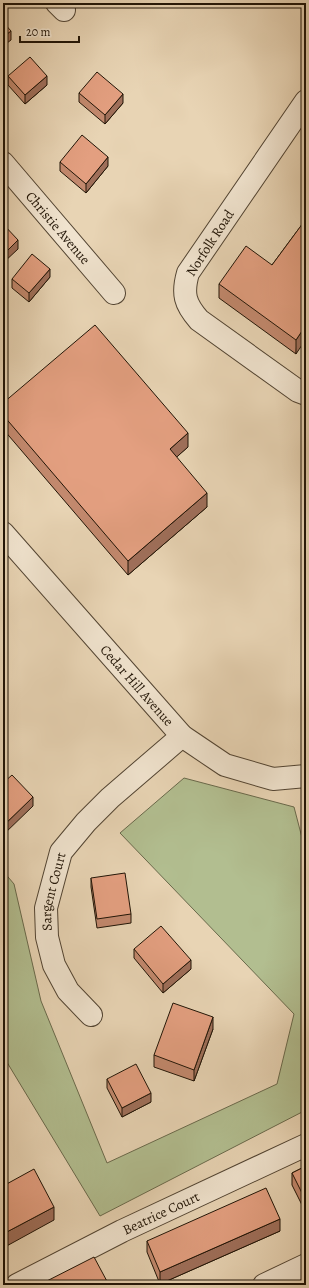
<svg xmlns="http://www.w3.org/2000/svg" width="309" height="1288" font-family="Alegreya,serif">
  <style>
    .green { fill: #b2be90; stroke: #69694b }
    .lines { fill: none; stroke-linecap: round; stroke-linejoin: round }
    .minor-casing { stroke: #524432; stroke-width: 24 }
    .minor { stroke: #f0e3ce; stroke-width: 22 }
    .wall { fill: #c3896e; stroke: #201406 }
    .shaded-wall { fill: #9f6f5a; stroke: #201406 }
    .building { fill: #e39f80; stroke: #201406 }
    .labels { text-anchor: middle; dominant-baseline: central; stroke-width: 3.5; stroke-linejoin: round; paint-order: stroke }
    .street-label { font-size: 14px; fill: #201406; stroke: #f0e3ce }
  </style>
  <rect width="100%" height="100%" fill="#e8d4b4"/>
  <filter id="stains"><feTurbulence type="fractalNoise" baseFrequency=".005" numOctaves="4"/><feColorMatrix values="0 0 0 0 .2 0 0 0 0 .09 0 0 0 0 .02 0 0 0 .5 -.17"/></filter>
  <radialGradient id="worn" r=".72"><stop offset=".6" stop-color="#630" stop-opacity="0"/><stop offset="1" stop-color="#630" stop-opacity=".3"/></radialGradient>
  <polygon class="green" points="184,778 294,807 306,853 306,1110 100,1216 5,1059 3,1059 3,871 14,884 41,1001 107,1163 277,1084 294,1014 120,833"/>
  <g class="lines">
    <defs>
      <g id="minor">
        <polyline points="57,3 64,10"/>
        <path d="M306,101L188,273C182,294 185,304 199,320L298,391L306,394"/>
        <path id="s1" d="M3,163L114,293"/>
        <path id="s2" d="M3,533L182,736L225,765L273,779L306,776"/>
        <path id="s3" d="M91,1015L68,991L54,965L47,937L46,908L61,852L86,822L110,798L182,736"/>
        <path id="s4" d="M17,1285L122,1231L306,1145"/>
        <polyline points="264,1285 306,1265"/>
      </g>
    </defs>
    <use href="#minor" class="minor-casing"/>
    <use href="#minor" class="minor"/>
  </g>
  <g class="wall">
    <polygon points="8,76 47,85 25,104 8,85"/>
    <polygon points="79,93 123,103 105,124 79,102"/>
    <polygon points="306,158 306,181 302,178 302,164"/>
    <polygon points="60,162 108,166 86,193 60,171"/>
    <polygon points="306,219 296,354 219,298 219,284 272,265"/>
    <polygon points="50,277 29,302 12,288 12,279"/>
    <polygon points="3,403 188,447 176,457 207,507 128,575 3,429"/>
    <polygon points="91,878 131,914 131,923 97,928 91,887"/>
    <polygon points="134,949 191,969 163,993 134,958"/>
    <polygon points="213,1029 194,1081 154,1067 154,1055"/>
    <polygon points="107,1079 151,1102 122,1117 107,1088"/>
    <polygon points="306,1166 306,1213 292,1185 292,1173"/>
    <polygon points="280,1231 160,1284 147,1252 147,1241"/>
  </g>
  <g class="shaded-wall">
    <polygon points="11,31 11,40 3,46 3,37"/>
    <polygon points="47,76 47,85 25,104 25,95"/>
    <polygon points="123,94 123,103 105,124 105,115"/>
    <polygon points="108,157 108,166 86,193 86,184"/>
    <polygon points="18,240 18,249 3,263 3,255"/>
    <polygon points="50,269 50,277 29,302 29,293"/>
    <polygon points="306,325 306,339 296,354 296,340"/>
    <polygon points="188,433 188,447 170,463 170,449"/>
    <polygon points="207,493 207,507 128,575 128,561"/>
    <polygon points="33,797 33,806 3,835 3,826"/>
    <polygon points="191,960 191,969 163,993 163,984"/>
    <polygon points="213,1017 213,1029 194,1081 194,1070"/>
    <polygon points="151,1093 151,1102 122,1117 122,1108"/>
    <polygon points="54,1207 54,1220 3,1248 3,1234"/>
    <polygon points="280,1219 280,1231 160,1284 160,1272"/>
  </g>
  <g class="building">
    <polygon points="3,22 11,31 3,37"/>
    <polygon points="30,57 47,76 25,95 8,76"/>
    <polygon points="97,72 123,94 105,115 79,93"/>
    <polygon points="82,135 108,157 86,184 60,162"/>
    <polygon points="306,158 306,167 302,164"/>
    <polygon points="306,219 306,325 296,340 219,284 246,246 272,265"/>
    <polygon points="3,224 18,240 3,255"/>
    <polygon points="32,254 50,269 29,293 12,279"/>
    <polygon points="95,325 188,433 170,449 207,493 128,561 3,415 3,403"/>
    <polygon points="12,775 33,797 3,826 3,783"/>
    <polygon points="125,873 131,914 97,919 91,878"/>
    <polygon points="161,926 191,960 163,984 134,949"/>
    <polygon points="173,1003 213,1017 194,1070 154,1055"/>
    <polygon points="136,1064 151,1093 122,1108 107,1079"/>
    <polygon points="306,1166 306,1201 292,1173"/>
    <polygon points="34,1169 54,1207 3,1234 3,1186"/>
    <polygon points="266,1188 280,1219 160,1272 147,1241"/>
    <polygon points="94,1257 109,1285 39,1285"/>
  </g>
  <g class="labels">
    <g class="street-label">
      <text stroke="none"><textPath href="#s1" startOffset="85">Christie Avenue</textPath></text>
      <text transform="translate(210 243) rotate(-57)">Norfolk Road</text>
      <text stroke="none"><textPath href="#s2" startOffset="203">Cedar Hill Avenue</textPath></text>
      <text stroke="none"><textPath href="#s3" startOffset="138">Sargent Court</textPath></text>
      <text stroke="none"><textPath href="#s4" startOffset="161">Beatrice Court</textPath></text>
    </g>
  </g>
  <rect width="309" height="1288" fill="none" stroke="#e8d4b4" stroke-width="16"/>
  <rect x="4" y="4" width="301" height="1280" fill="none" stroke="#201406" stroke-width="2"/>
  <rect x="8" y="8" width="293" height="1272" fill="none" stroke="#201406"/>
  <path d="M20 36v6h59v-6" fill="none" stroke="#201406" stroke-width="2"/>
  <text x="26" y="36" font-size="12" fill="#201406" stroke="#f0e3ce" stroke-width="3" paint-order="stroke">20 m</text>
  <rect width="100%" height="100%" filter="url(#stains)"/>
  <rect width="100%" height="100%" fill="url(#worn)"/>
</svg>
